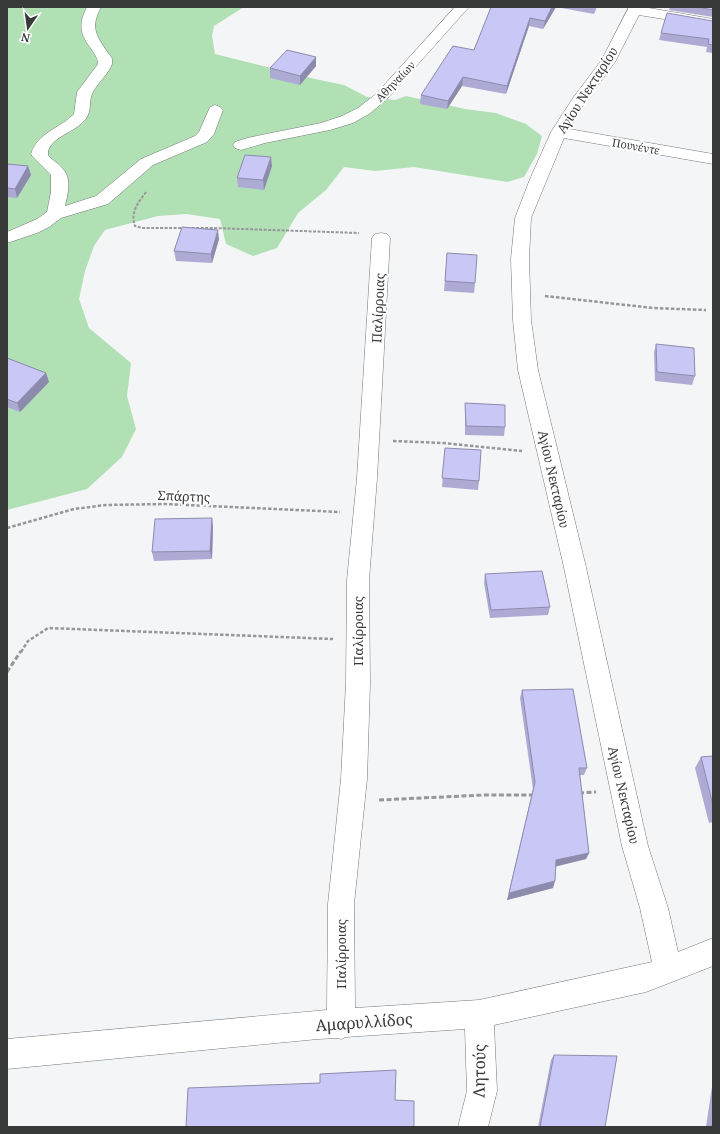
<svg xmlns="http://www.w3.org/2000/svg" width="720" height="1134" font-family="'Noto Serif',serif">
  <style>
    .green { fill: #b2e0b5 }
    .lines { fill: none; stroke-linecap: round; stroke-linejoin: round }
    .street-casing { stroke: #757677; stroke-width: 1 }
    .path-far2 { stroke: #969798; stroke-width: 2; stroke-dasharray: 3 1.5; stroke-linecap: butt }
    .path-far1 { stroke: #969798; stroke-width: 2.5; stroke-dasharray: 3.5 2; stroke-linecap: butt }
    .path { stroke: #969798; stroke-width: 3; stroke-dasharray: 5 2.5; stroke-linecap: butt }
    .street { fill: #fff; fill-rule: evenodd }
    .wall { fill: #adabd4 }
    .shaded-wall { fill: #8d8bac }
    .building { fill: #c9c7f6; stroke: #8d8bac }
    .labels { text-anchor: middle; dominant-baseline: central; stroke-width: 4; stroke-linejoin: round; paint-order: stroke }
    .far-street-label { font-size: 11px; fill: #383939; stroke: #fff }
    .street-label { font-size: 13px; fill: #383939; stroke: #fff }
    .near-street-label { font-size: 16px; fill: #383939; stroke: #fff }
  </style>
  <rect width="100%" height="100%" fill="#f4f5f7"/>
  <polygon class="green" points="7,7 244,7 214,26 212,36 215,54 315,79 344,85 367,97 395,100 406,96 465,109 496,113 526,124 542,136 537,154 524,177 507,182 414,167 375,171 344,167 326,190 298,213 277,248 253,256 226,244 220,219 186,214 158,216 105,230 94,246 85,271 79,299 89,328 131,363 127,396 136,429 122,457 87,489 7,510"/>
  <g class="lines">
    <defs>
      <g id="street">
        <path d="M87,7H101C90,28 96,35 108,53C111,56 113,59 112,64C108,75 98,82 93,92C87,104 94,112 82,123C72,133 47,139 48,155C52,160 58,163 62,168C72,178 68,193 65,206L96,196L141,159L195,136L199,132L210,107L215,105L220,107L223,110L214,134L207,142L153,165L108,204L61,218L49,227L37,233L7,243V232L37,219L47,212L51,192V175L33,157L31,154C38,132 59,129 74,114L77,92L98,64C98,58 95,55 92,50C80,34 78,25 87,7Z"/>
        <polygon points="455,7 469,7 386,100 369,114 353,123 330,130 265,143 241,150 235,148 233,145 235,142 247,138 321,123 342,116 358,108 376,94"/>
        <polygon points="629,7 643,7 713,19 713,27 639,15 615,62 585,102 569,129 713,154 713,164 564,138 531,218 529,259 531,320 538,370 585,563 648,846 668,908 678,952 713,938 713,966 646,992 494,1025 497,1091 488,1127 458,1127 467,1091 465,1029 346,1037 341,1039 338,1038 318,1039 7,1069 7,1039 327,1010 328,904 341,779 346,683 347,580 357,478 372,238 375,234 381,233 387,234 390,238 377,478 369,580 370,683 367,779 354,904 355,1008 479,1000 652,962 640,908 622,846 563,563 518,370 513,320 511,259 515,218 530,179 551,132 573,98 601,61"/>
      </g>
    </defs>
    <use href="#street" class="street-casing"/>
    <path class="path-far2" d="M146,192C138,203 130,212 135,226L142,228H213L359,233"/>
    <g class="path-far1">
      <polyline points="545,296 653,308 706,310"/>
      <polyline points="393,441 443,443 522,451"/>
      <polyline points="7,528 74,509 106,505 166,504 340,512"/>
      <polyline points="21,652 28,641 48,628 333,639"/>
    </g>
    <g class="path">
      <polyline points="7,672 21,651"/>
      <polyline points="579,793 596,792"/>
      <polyline points="379,800 484,795 534,795"/>
    </g>
    <use href="#street" class="street"/>
  </g>
  <g class="wall">
    <polygon points="491,7 556,7 543,29 529,26 506,94 462,86 447,109 420,104 421,95 474,50"/>
    <polygon points="556,7 597,7 594,14"/>
    <polygon points="670,7 713,7 713,17 669,10"/>
    <polygon points="713,21 713,53 706,52 707,47 659,40 661,33"/>
    <polygon points="316,66 300,85 270,78 270,68"/>
    <polygon points="7,164 28,166 31,175 17,198 7,197"/>
    <polygon points="272,166 264,190 238,187 237,178"/>
    <polygon points="219,239 212,263 176,261 174,251"/>
    <polygon points="447,253 475,283 474,293 444,291"/>
    <polygon points="656,344 695,376 692,385 655,381 654,353"/>
    <polygon points="7,358 46,373 49,382 20,412 7,407"/>
    <polygon points="465,403 505,427 504,436 465,435"/>
    <polygon points="445,448 479,481 478,490 442,487"/>
    <polygon points="213,526 212,559 154,561 152,552"/>
    <polygon points="485,574 550,607 548,615 490,618 484,583"/>
    <polygon points="522,690 587,768 584,775 580,775 589,853 586,859 556,866 553,888 507,900 533,789 520,698"/>
    <polygon points="713,756 713,822 709,823 695,768 701,757"/>
    <polygon points="554,1055 605,1127 538,1127 551,1060"/>
    <polygon points="713,1080 713,1127 706,1127"/>
  </g>
  <g class="shaded-wall">
    <polygon points="552,7 556,7 543,29 545,21"/>
    <polygon points="530,18 529,26 506,94 507,86"/>
    <polygon points="316,57 316,66 300,85 300,76"/>
    <polygon points="463,77 462,86 447,109 448,101"/>
    <polygon points="271,157 272,166 264,190 263,180"/>
    <polygon points="28,166 31,175 17,198 15,189"/>
    <polygon points="218,230 219,239 212,263 211,254"/>
    <polygon points="46,373 49,382 20,412 17,403"/>
    <polygon points="212,518 213,526 212,559 210,551"/>
    <polygon points="589,853 586,859 554,867 556,860"/>
    <polygon points="555,881 553,888 507,900 509,893"/>
  </g>
  <g class="building">
    <polygon points="491,7 552,7 545,21 530,18 507,86 463,77 448,101 421,95 453,46 474,50"/>
    <polygon points="697,7 713,7 713,10"/>
    <polygon points="667,13 713,21 713,45 708,44 709,39 661,33"/>
    <polygon points="287,50 316,57 300,76 270,68"/>
    <polygon points="245,155 271,157 263,180 237,178"/>
    <polygon points="7,164 28,166 15,189 7,188"/>
    <polygon points="182,227 218,230 211,254 174,251"/>
    <polygon points="447,253 477,255 475,283 445,281"/>
    <polygon points="656,344 694,348 695,376 657,372"/>
    <polygon points="7,358 46,373 17,403 7,399"/>
    <polygon points="465,403 505,405 505,427 466,426"/>
    <polygon points="445,448 481,450 479,481 442,478"/>
    <polygon points="212,518 210,551 152,552 155,519"/>
    <polygon points="542,571 550,607 491,610 485,574"/>
    <polygon points="573,689 587,768 579,768 589,853 556,860 555,881 509,893 535,782 522,690"/>
    <polygon points="713,756 713,805 701,757"/>
    <polygon points="554,1055 617,1056 605,1127 540,1127"/>
    <polygon points="396,1070 395,1100 414,1101 414,1127 186,1127 188,1088 320,1083 320,1074"/>
    <polygon points="713,1119 713,1127 712,1127"/>
  </g>
  <g class="labels">
    <g class="far-street-label">
      <text transform="translate(395 81) rotate(-46)">Αθηναίων</text>
      <text transform="translate(636 146) rotate(10)">Πουνέντε</text>
    </g>
    <g class="street-label">
      <text transform="translate(587 90) rotate(-57)">Αγίου Νεκταρίου</text>
      <text transform="translate(378 308) rotate(-87)">Παλίρροιας</text>
      <text transform="translate(554 479) rotate(77)">Αγίου Νεκταρίου</text>
      <text transform="translate(184 496) rotate(2)">Σπάρτης</text>
      <text transform="translate(358 631) rotate(-90)">Παλίρροιας</text>
      <text transform="translate(624 795) rotate(77)">Αγίου Νεκταρίου</text>
      <text transform="translate(341 954) rotate(-90)">Παλίρροιας</text>
    </g>
    <g class="near-street-label">
      <text transform="translate(364 1022) rotate(-4)">Αμαρυλλίδος</text>
      <text transform="translate(479 1071) rotate(-89)">Λητούς</text>
    </g>
  </g>
  <rect width="720" height="1134" fill="none" stroke="#383939" stroke-width="16"/>
  <g transform="translate(28 28) rotate(193)" stroke="#ffffff" stroke-width="3" paint-order="stroke">
  <path d="M0-3L7 15L0 10L-7 15Z" fill="#383939"/>
  <text y="-6" font-size="11" font-weight="bold" text-anchor="middle" fill="#383939">N</text>
  </g>
</svg>
